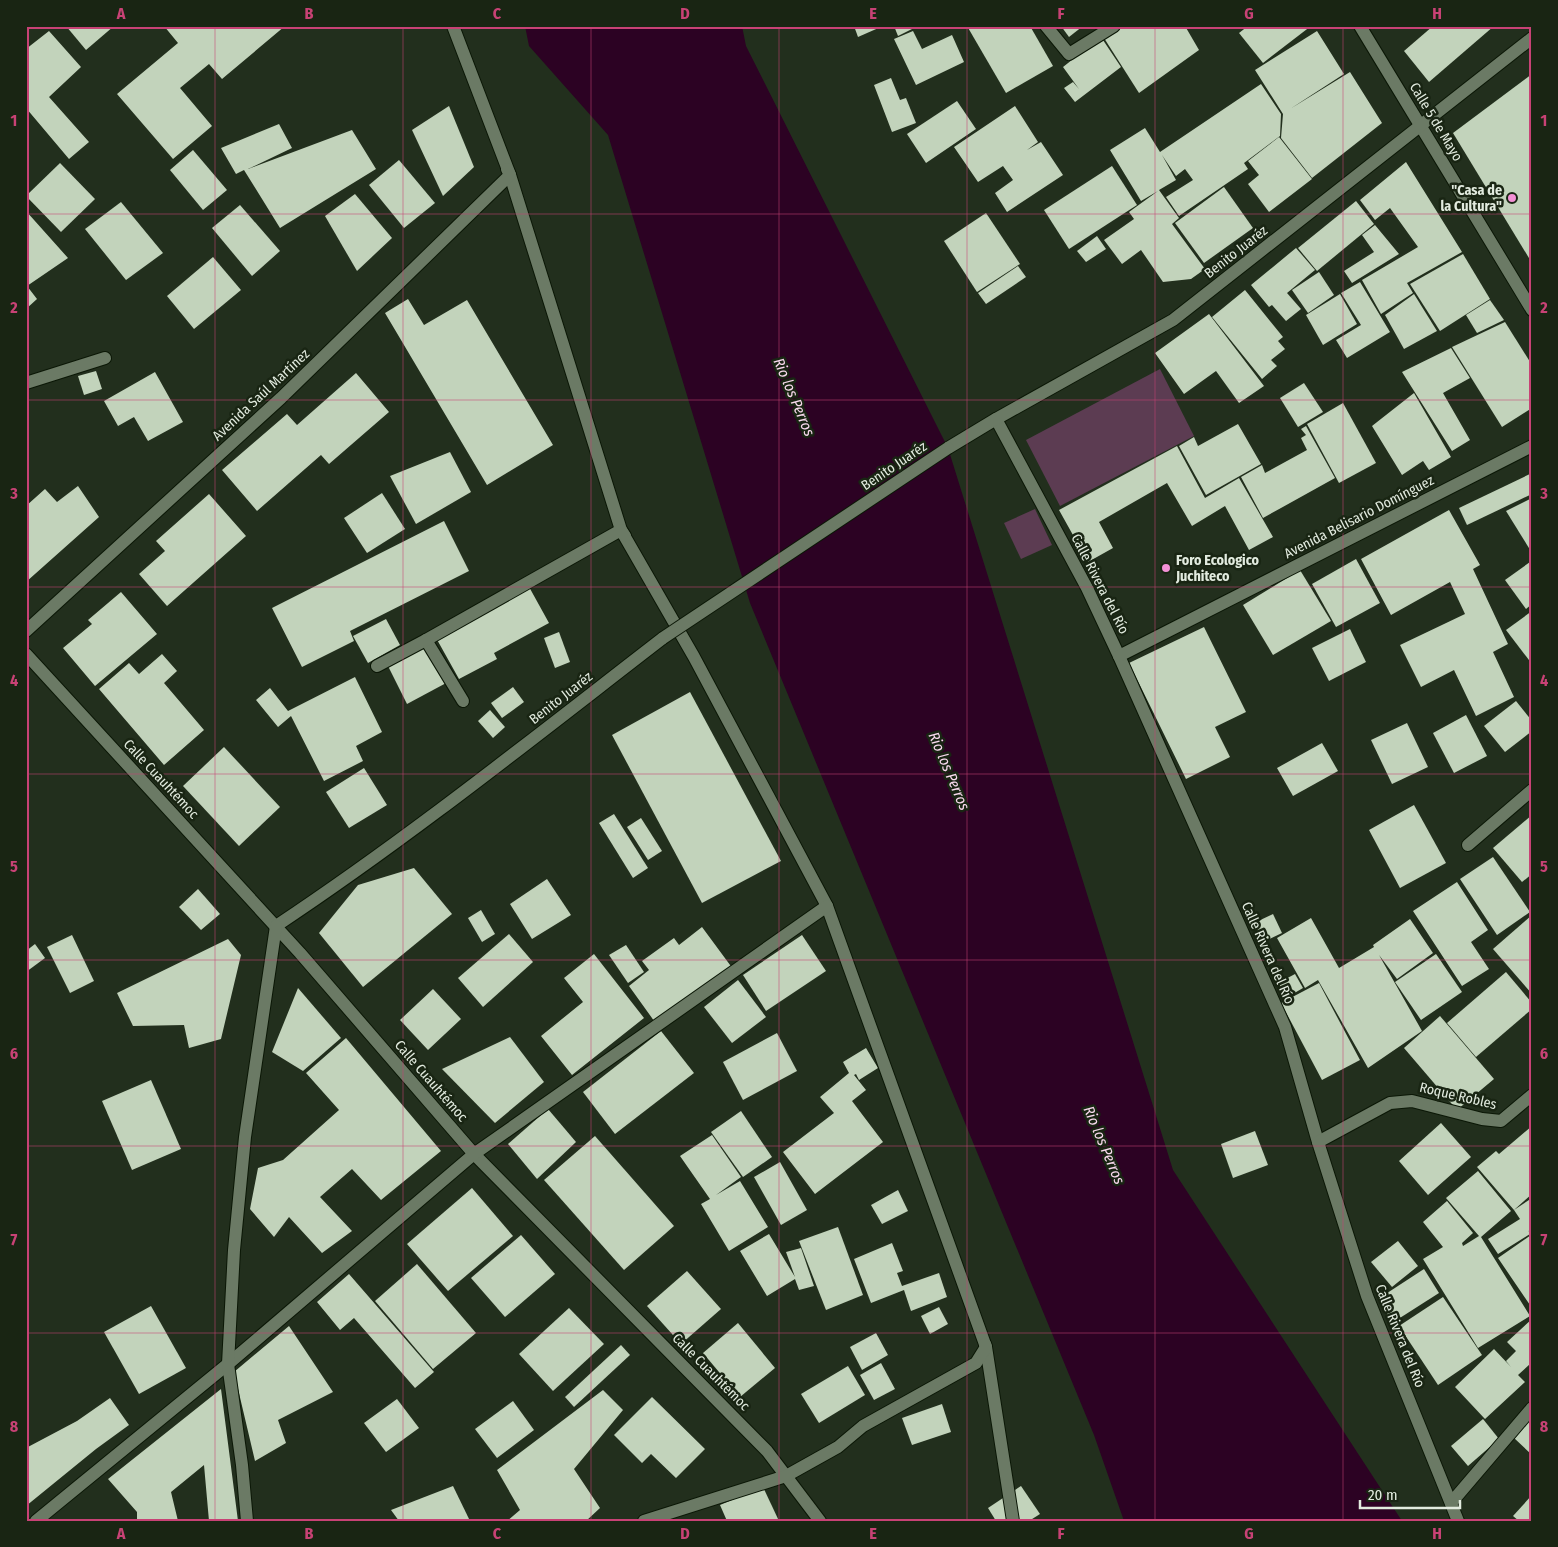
<svg xmlns="http://www.w3.org/2000/svg" width="1558" height="1547" font-family="'Fira Sans Condensed',sans-serif">
  <style>
    .green { fill: #5c3c52 }
    .water { fill: #2c0223 }
    .building { fill: #c2d3bb }
    .lines { fill: none; stroke-linecap: round; stroke-linejoin: round }
    .minor-casing { stroke: #0b1706; stroke-width: 14 }
    .minor { stroke: #6b7a65; stroke-width: 12 }
    .minor-bridge-casing { stroke: #0b1706; stroke-width: 14; stroke-linecap: butt }
    .minor-bridge { stroke: #6b7a65; stroke-width: 12 }
    .grid { fill: none; stroke: #c84275; stroke-width: 1; stroke-opacity: 0.55 }
    .poi-dot { fill: #f391d6; stroke: #192513; stroke-width: 2 }
    .labels { text-anchor: middle; dominant-baseline: central; stroke-width: 5; stroke-linejoin: round; paint-order: stroke }
    .street-label { font-size: 14px; fill: #e2ebdf; stroke: #192513 }
    .poi-label { font-size: 14px; font-weight: bold; fill: #e2ebdf; stroke: #192513; text-anchor: end }
    .water-label { font-size: 15px; font-style: italic; fill: #f9d9ee; stroke: #192513 }
    .neatline { fill: none; stroke: #c84275; stroke-width: 2 }
    .grid-label { font-size: 16px; text-anchor: middle; font-weight: bold; fill: #c84275 }
  </style>
  <rect width="100%" height="100%" fill="#222f1d"/>
  <g class="green">
    <polygon points="1160,369 1194,436 1060,506 1026,440"/>
    <polygon points="1035,509 1052,545 1021,559 1004,523"/>
  </g>
  <polygon class="water" points="525,26 742,26 746,46 948,448 1173,1170 1402,1521 1124,1521 1094,1435 750,603 608,135 529,46"/>
  <g class="building">
    <polygon points="66,26 114,26 86,50"/>
    <polygon points="164,26 285,26 222,79 209,64 180,88 212,126 173,159 117,94 178,43"/>
    <polygon points="854,26 883,26 858,37"/>
    <polygon points="894,26 918,26 898,36"/>
    <polygon points="967,26 1030,26 1053,66 1006,93"/>
    <polygon points="1061,26 1083,26 1069,37"/>
    <polygon points="1122,26 1185,26 1199,50 1139,93 1104,38"/>
    <polygon points="1248,26 1311,26 1263,63 1239,33"/>
    <polygon points="1433,26 1494,26 1429,82 1404,51"/>
    <polygon points="49,31 81,67 49,97 89,142 69,159 26,108 26,49"/>
    <polygon points="913,31 922,49 952,35 964,62 916,85 894,39"/>
    <polygon points="1317,31 1344,74 1290,109 1350,72 1382,123 1312,178 1281,138 1283,114 1255,70"/>
    <polygon points="1101,37 1121,67 1075,102 1064,88 1073,82 1079,89 1063,67"/>
    <polygon points="1532,74 1532,263 1453,133"/>
    <polygon points="891,78 900,100 906,98 916,123 892,132 874,85"/>
    <polygon points="1261,84 1281,114 1280,136 1244,163 1248,169 1179,216 1166,197 1193,180 1185,169 1176,176 1162,155 1176,180 1159,190 1179,218 1172,224 1205,269 1191,279 1163,282 1141,250 1122,264 1104,240 1134,219 1129,212 1158,191 1141,201 1110,150 1145,128 1160,152"/>
    <polygon points="957,101 976,129 926,163 907,134"/>
    <polygon points="449,106 474,167 443,196 412,130"/>
    <polygon points="1015,106 1038,142 1027,150 1041,142 1063,175 1007,212 995,193 1013,180 1003,166 978,182 954,147"/>
    <polygon points="279,124 292,148 248,169 352,130 376,169 280,228 244,170 236,174 221,148"/>
    <polygon points="1279,137 1312,179 1269,212 1248,184 1259,175 1248,161"/>
    <polygon points="193,150 227,190 203,210 170,170"/>
    <polygon points="399,160 435,203 404,228 369,185"/>
    <polygon points="1406,162 1462,252 1407,283 1413,293 1381,314 1362,280 1418,247 1390,208 1375,220 1360,200"/>
    <polygon points="60,163 95,199 61,232 26,196"/>
    <polygon points="1112,166 1137,205 1069,249 1044,210"/>
    <polygon points="1224,187 1253,228 1204,263 1175,223"/>
    <polygon points="355,194 392,238 357,271 325,216"/>
    <polygon points="1356,201 1374,224 1317,271 1298,248"/>
    <polygon points="121,202 163,253 126,280 85,229"/>
    <polygon points="240,205 280,251 252,276 212,228"/>
    <polygon points="26,211 68,258 27,286 37,299 26,309"/>
    <polygon points="986,213 1020,264 977,292 944,241"/>
    <polygon points="1375,225 1399,254 1352,283 1344,271 1374,252 1362,235"/>
    <polygon points="1097,236 1106,249 1086,262 1077,251"/>
    <polygon points="1296,248 1315,270 1287,293 1301,309 1286,321 1272,305 1269,307 1251,285"/>
    <polygon points="1463,254 1490,299 1440,331 1410,284"/>
    <polygon points="213,257 241,290 194,329 167,296"/>
    <polygon points="1018,266 1026,277 986,304 978,293"/>
    <polygon points="1319,272 1334,295 1308,313 1292,290"/>
    <polygon points="1360,282 1390,332 1347,358 1336,340 1361,325 1341,293"/>
    <polygon points="1245,290 1283,337 1278,341 1285,349 1271,360 1277,366 1262,379 1212,317"/>
    <polygon points="1340,294 1357,324 1323,345 1306,315"/>
    <polygon points="1414,294 1437,331 1404,349 1385,315"/>
    <polygon points="408,299 424,325 467,300 553,445 487,485 385,313"/>
    <polygon points="1490,300 1504,320 1477,333 1466,315"/>
    <polygon points="1209,314 1264,386 1239,403 1216,371 1184,394 1155,353"/>
    <polygon points="1505,322 1532,365 1532,408 1502,427 1452,347"/>
    <polygon points="1451,348 1470,378 1443,393 1470,440 1452,451 1402,372"/>
    <polygon points="96,371 102,389 84,395 78,376"/>
    <polygon points="155,372 183,422 148,441 134,417 118,426 104,401"/>
    <polygon points="356,373 389,412 329,464 321,455 257,511 222,470 287,414 297,425"/>
    <polygon points="1304,383 1323,412 1298,427 1280,398"/>
    <polygon points="1414,393 1451,457 1429,470 1423,461 1402,475 1372,426"/>
    <polygon points="1343,403 1376,463 1339,483 1307,424"/>
    <polygon points="1238,424 1261,464 1206,495 1179,446 1194,437 1198,446"/>
    <polygon points="1306,426 1335,478 1263,518 1241,477 1262,465 1265,473 1307,450 1301,438 1306,435 1301,429"/>
    <polygon points="1177,446 1205,498 1239,478 1273,537 1249,550 1225,506 1192,526 1167,483 1099,522 1113,548 1088,562 1059,510"/>
    <polygon points="450,452 471,492 416,524 390,476"/>
    <polygon points="1532,473 1532,494 1467,525 1459,508"/>
    <polygon points="78,486 99,517 26,582 26,506 45,489 57,502"/>
    <polygon points="382,493 405,529 367,553 344,518"/>
    <polygon points="209,494 246,536 167,606 139,574 165,551 156,541"/>
    <polygon points="1532,498 1532,553 1506,511"/>
    <polygon points="1449,510 1480,565 1473,569 1508,644 1493,652 1514,697 1476,716 1454,670 1421,687 1400,645 1465,614 1450,582 1391,615 1361,559"/>
    <polygon points="444,521 469,571 350,631 354,641 302,667 272,608"/>
    <polygon points="1356,559 1380,603 1336,627 1312,584"/>
    <polygon points="1530,562 1532,564 1532,604 1526,609 1505,580"/>
    <polygon points="1300,570 1331,621 1273,655 1243,605"/>
    <polygon points="528,585 549,623 494,653 497,659 459,679 435,636"/>
    <polygon points="121,592 157,634 95,686 63,648 92,624 88,620"/>
    <polygon points="1532,611 1532,664 1506,630"/>
    <polygon points="386,619 400,645 368,663 353,636"/>
    <polygon points="1204,627 1246,712 1215,727 1230,757 1186,779 1129,663"/>
    <polygon points="1350,629 1366,662 1329,681 1312,648"/>
    <polygon points="559,632 570,662 555,668 544,638"/>
    <polygon points="427,642 448,682 407,704 386,662"/>
    <polygon points="162,654 177,671 164,683 204,730 164,765 99,689 129,663 139,674"/>
    <polygon points="355,677 382,732 356,746 363,761 324,781 291,716 278,727 256,700 270,688 288,711"/>
    <polygon points="513,687 524,702 502,718 491,703"/>
    <polygon points="690,692 781,861 702,903 612,735"/>
    <polygon points="1516,701 1532,721 1532,731 1505,752 1484,726"/>
    <polygon points="490,710 505,727 493,738 478,721"/>
    <polygon points="1466,715 1487,756 1454,773 1433,733"/>
    <polygon points="1407,723 1428,767 1392,784 1371,740"/>
    <polygon points="1322,743 1338,771 1293,796 1277,768"/>
    <polygon points="224,747 280,807 239,846 183,786"/>
    <polygon points="364,768 387,805 349,828 326,792"/>
    <polygon points="1414,805 1446,863 1400,888 1369,830"/>
    <polygon points="614,814 648,868 633,878 599,823"/>
    <polygon points="1532,815 1532,874 1522,882 1493,848"/>
    <polygon points="641,818 662,851 648,860 627,827"/>
    <polygon points="1493,857 1530,912 1497,935 1460,879"/>
    <polygon points="414,868 452,914 363,987 319,933 358,885"/>
    <polygon points="547,879 571,915 532,939 510,904"/>
    <polygon points="1457,882 1488,930 1471,942 1489,969 1462,986 1413,911"/>
    <polygon points="198,889 220,914 201,930 179,907"/>
    <polygon points="481,910 495,934 482,942 468,918"/>
    <polygon points="1273,914 1282,933 1263,942 1254,923"/>
    <polygon points="1532,915 1532,994 1493,949"/>
    <polygon points="1311,918 1339,968 1374,947 1373,945 1410,919 1433,953 1397,979 1379,955 1422,1031 1368,1068 1318,980 1305,988 1277,938"/>
    <polygon points="702,927 733,969 657,1025 629,986 649,970 642,961 674,938 679,945"/>
    <polygon points="509,934 533,962 483,1007 458,978"/>
    <polygon points="72,935 94,981 70,993 47,947"/>
    <polygon points="802,935 826,971 766,1011 743,975"/>
    <polygon points="228,939 241,955 221,1039 189,1048 184,1025 133,1026 117,993"/>
    <polygon points="35,944 45,958 26,972 26,951"/>
    <polygon points="626,945 644,972 628,983 609,955"/>
    <polygon points="594,954 644,1018 572,1075 541,1036 583,1002 564,978"/>
    <polygon points="1436,954 1462,992 1421,1020 1395,982"/>
    <polygon points="1506,972 1532,1003 1532,1009 1476,1057 1447,1023"/>
    <polygon points="1295,974 1303,988 1286,998 1278,983"/>
    <polygon points="738,980 766,1017 732,1043 704,1007"/>
    <polygon points="1319,983 1360,1060 1322,1080 1281,1003"/>
    <polygon points="298,988 341,1038 303,1071 272,1052"/>
    <polygon points="433,989 461,1019 428,1050 400,1020"/>
    <polygon points="1440,1016 1494,1079 1457,1110 1404,1048"/>
    <polygon points="661,1031 694,1073 615,1134 583,1092"/>
    <polygon points="777,1033 797,1071 743,1100 723,1062"/>
    <polygon points="510,1037 544,1082 495,1123 442,1069"/>
    <polygon points="346,1038 441,1151 381,1200 352,1169 320,1197 352,1231 322,1253 289,1217 274,1237 250,1209 258,1168 283,1160 339,1110 306,1073"/>
    <polygon points="866,1048 878,1068 859,1080 856,1074 854,1075 866,1090 852,1101 883,1142 815,1194 783,1152 834,1113 820,1097 849,1073 843,1062"/>
    <polygon points="151,1080 181,1149 132,1170 102,1101"/>
    <polygon points="548,1109 576,1142 537,1179 508,1144"/>
    <polygon points="741,1111 772,1157 743,1177 711,1132"/>
    <polygon points="1441,1123 1471,1157 1428,1195 1399,1161"/>
    <polygon points="1532,1126 1532,1194 1514,1210 1532,1198 1532,1308 1498,1258 1531,1235 1528,1230 1530,1234 1498,1254 1488,1239 1520,1219 1514,1210 1477,1167 1496,1151 1499,1154"/>
    <polygon points="1255,1131 1268,1165 1233,1178 1221,1144"/>
    <polygon points="712,1135 741,1177 716,1195 740,1181 768,1227 729,1251 701,1204 710,1199 680,1156"/>
    <polygon points="595,1136 674,1226 624,1270 544,1180"/>
    <polygon points="780,1162 807,1210 781,1225 754,1177"/>
    <polygon points="1478,1171 1511,1211 1481,1237 1530,1316 1478,1348 1423,1259 1443,1247 1423,1222 1447,1201 1473,1233 1462,1243 1463,1246 1479,1236 1446,1198"/>
    <polygon points="472,1188 513,1236 448,1291 407,1244"/>
    <polygon points="898,1190 908,1211 882,1224 871,1205"/>
    <polygon points="838,1227 863,1295 826,1310 799,1241"/>
    <polygon points="769,1234 795,1277 786,1252 801,1248 814,1286 799,1290 795,1279 767,1296 740,1251"/>
    <polygon points="521,1235 555,1274 505,1317 471,1278"/>
    <polygon points="1398,1241 1418,1266 1392,1287 1371,1262"/>
    <polygon points="892,1243 903,1271 897,1273 902,1286 939,1273 947,1297 911,1311 904,1290 871,1303 854,1259"/>
    <polygon points="417,1264 476,1333 433,1369 375,1301"/>
    <polygon points="1424,1269 1439,1293 1392,1323 1378,1299"/>
    <polygon points="687,1271 721,1309 681,1344 647,1306"/>
    <polygon points="349,1274 434,1372 415,1388 354,1318 340,1330 317,1302"/>
    <polygon points="1443,1297 1482,1355 1438,1385 1399,1326"/>
    <polygon points="151,1306 186,1368 139,1394 104,1332"/>
    <polygon points="939,1307 948,1324 930,1334 921,1316"/>
    <polygon points="569,1308 604,1344 553,1391 519,1354"/>
    <polygon points="1532,1319 1532,1366 1530,1364 1518,1375 1525,1382 1485,1419 1455,1387 1494,1349 1511,1367 1506,1361 1516,1351 1507,1342"/>
    <polygon points="738,1323 775,1368 740,1397 703,1353"/>
    <polygon points="289,1326 333,1392 278,1420 286,1443 255,1461 234,1372"/>
    <polygon points="876,1333 888,1355 862,1370 850,1347"/>
    <polygon points="621,1345 630,1355 574,1407 565,1397"/>
    <polygon points="881,1363 895,1389 874,1400 860,1375"/>
    <polygon points="848,1366 865,1395 819,1423 801,1394"/>
    <polygon points="221,1389 238,1521 209,1521 204,1465 171,1492 178,1521 137,1521 137,1512 108,1479"/>
    <polygon points="603,1390 623,1410 574,1469 600,1508 586,1521 507,1521 520,1510 497,1470"/>
    <polygon points="652,1397 705,1449 676,1478 651,1454 642,1463 614,1435"/>
    <polygon points="110,1398 129,1425 96,1449 26,1506 26,1448 77,1421"/>
    <polygon points="397,1399 419,1428 386,1452 364,1423"/>
    <polygon points="513,1401 534,1430 497,1458 475,1429"/>
    <polygon points="942,1404 951,1432 912,1445 902,1418"/>
    <polygon points="1532,1417 1532,1455 1513,1437"/>
    <polygon points="1483,1419 1499,1439 1468,1466 1451,1446"/>
    <polygon points="453,1486 470,1521 399,1521 391,1510"/>
    <polygon points="1021,1486 1040,1514 1029,1521 996,1521 988,1508"/>
    <polygon points="763,1487 779,1521 727,1521 720,1505"/>
    <polygon points="1532,1495 1532,1521 1519,1521 1513,1516"/>
  </g>
  <g class="lines">
    <defs>
      <g id="minor">
        <polyline points="453,26 510,175 621,530 694,657 827,906 986,1347 1013,1521"/>
        <polyline points="1046,26 1069,54 1114,26"/>
        <polyline points="1360,26 1532,310"/>
        <polyline points="26,383 105,358"/>
        <polyline points="996,419 1087,588 1119,656 1285,1027 1318,1142 1367,1296 1458,1521"/>
        <polyline points="948,448 996,419 1173,320 1532,38"/>
        <polyline points="26,631 281,398 510,175 507,169"/>
        <polyline points="426,640 463,701"/>
        <polyline points="26,654 300,953 474,1154 767,1451 820,1521"/>
        <polyline points="1119,656 1532,446"/>
        <polyline points="377,666 426,640 621,530 625,536"/>
        <polyline points="1468,845 1532,790"/>
        <path d="M276,926C410,837 536,736 663,638"/>
        <polyline points="1318,1142 1390,1103 1412,1101 1482,1119 1501,1121 1532,1095"/>
        <polyline points="1451,1503 1532,1408"/>
        <polyline points="36,1521 228,1364 474,1154 827,906"/>
        <polyline points="247,1521 242,1465 228,1364 234,1250 245,1137 276,926"/>
        <polyline points="644,1521 786,1476 838,1447 863,1426 976,1363 986,1347 985,1344"/>
      </g>
    </defs>
    <use href="#minor" class="minor-casing"/>
    <use href="#minor" class="minor"/>
    <defs>
      <polyline id="minor-bridge" points="663,638 948,448"/>
    </defs>
    <use href="#minor-bridge" class="minor-bridge-casing"/>
    <use href="#minor-bridge" class="minor-bridge"/>
  </g>
  <path class="grid" d="M215,26V1521M403,26V1521M591,26V1521M779,26V1521M967,26V1521M1155,26V1521M1343,26V1521M26,214H1532M26,400H1532M26,587H1532M26,774H1532M26,960H1532M26,1146H1532M26,1333H1532"/>
  <g class="poi-dot">
    <circle cx="1512" cy="198" r="5"/>
    <circle cx="1166" cy="568" r="5"/>
  </g>
  <g class="labels">
    <g class="street-label">
      <text transform="translate(1436 122) rotate(59)">Calle 5 de Mayo</text>
      <text transform="translate(1236 252) rotate(-38)">Benito Juaréz</text>
      <text transform="translate(261 395) rotate(-43)">Avenida Saúl Martínez</text>
      <text transform="translate(894 466) rotate(-34)">Benito Juaréz</text>
      <text transform="translate(1359 517) rotate(-27)">Avenida Belisario Domínguez</text>
      <text transform="translate(1100 584) rotate(63)">Calle Rivera del Río</text>
      <text transform="translate(561 698) rotate(-38)">Benito Juaréz</text>
      <text transform="translate(161 779) rotate(47)">Calle Cuauhtémoc</text>
      <text transform="translate(1268 953) rotate(66)">Calle Rivera del Río</text>
      <text transform="translate(431 1081) rotate(49)">Calle Cuauhtémoc</text>
      <text transform="translate(1458 1096) rotate(13)">Roque Robles</text>
      <text transform="translate(1400 1336) rotate(68)">Calle Rivera del Río</text>
      <text transform="translate(711 1372) rotate(45)">Calle Cuauhtémoc</text>
    </g>
    <g class="poi-label">
      <text x="1502" y="190">"Casa de<tspan x="1502" dy="16">la Cultura"</tspan></text>
      <text x="1176" y="560" text-anchor="start">Foro Ecologico<tspan x="1176" dy="16">Juchiteco</tspan></text>
    </g>
    <g class="water-label">
      <text transform="translate(794 397) rotate(67)">Rio los Perros</text>
      <text transform="translate(949 771) rotate(67)">Rio los Perros</text>
      <text transform="translate(1104 1145) rotate(67)">Rio los Perros</text>
    </g>
  </g>
  <rect width="1558" height="1547" fill="none" stroke="#192513" stroke-width="55"/>
  <path d="M1360 1500v8h100v-8" fill="none" stroke="#e2ebdf" stroke-width="2.5"/>
  <text x="1368" y="1500" font-size="15" fill="#e2ebdf" stroke="#192513" stroke-width="4" paint-order="stroke">20 m</text>
  <rect x="28" y="28" width="1502" height="1492" class="neatline"/>
  <g class="grid-label">
    <text x="121" y="19">A</text>
    <text x="309" y="19">B</text>
    <text x="497" y="19">C</text>
    <text x="685" y="19">D</text>
    <text x="873" y="19">E</text>
    <text x="1061" y="19">F</text>
    <text x="1249" y="19">G</text>
    <text x="1437" y="19">H</text>
    <text x="14" y="126">1</text>
    <text x="1544" y="126">1</text>
    <text x="14" y="313">2</text>
    <text x="1544" y="313">2</text>
    <text x="14" y="499">3</text>
    <text x="1544" y="499">3</text>
    <text x="14" y="686">4</text>
    <text x="1544" y="686">4</text>
    <text x="14" y="872">5</text>
    <text x="1544" y="872">5</text>
    <text x="14" y="1059">6</text>
    <text x="1544" y="1059">6</text>
    <text x="14" y="1245">7</text>
    <text x="1544" y="1245">7</text>
    <text x="14" y="1432">8</text>
    <text x="1544" y="1432">8</text>
    <text x="121" y="1539">A</text>
    <text x="309" y="1539">B</text>
    <text x="497" y="1539">C</text>
    <text x="685" y="1539">D</text>
    <text x="873" y="1539">E</text>
    <text x="1061" y="1539">F</text>
    <text x="1249" y="1539">G</text>
    <text x="1437" y="1539">H</text>
  </g>
</svg>
